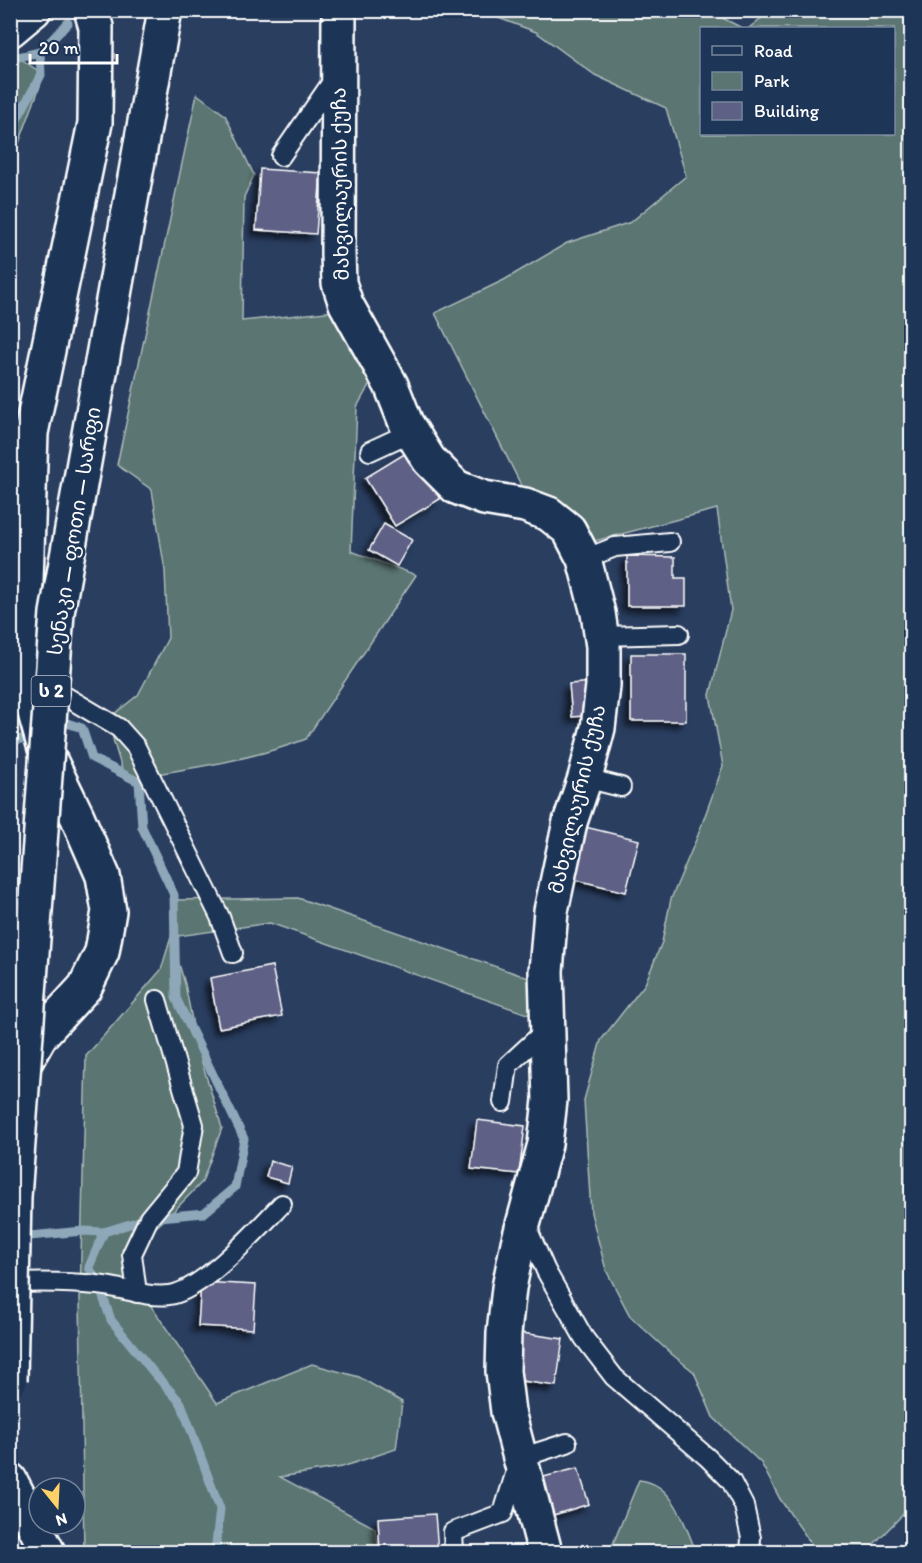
<svg xmlns="http://www.w3.org/2000/svg" width="922" height="1563" font-family="Itim,'Noto Sans Georgian',sans-serif">
  <style>
    .green { fill: #5a7572; stroke: #acbab8; stroke-width: 1.5 }
    .lines { fill: none; stroke-linecap: round; stroke-linejoin: round }
    .stream { stroke: #8ea8b9; stroke-width: 9 }
    .building { fill: #5e6185; stroke: #fff; stroke-width: 1.5; filter: url(#shadow) }
    .service-casing { stroke: #fff; stroke-width: 22 }
    .minor-casing { stroke: #fff; stroke-width: 38 }
    .tertiary-casing { stroke: #fff; stroke-width: 38 }
    .service { stroke: #1d3557; stroke-width: 18 }
    .minor { stroke: #1d3557; stroke-width: 33 }
    .tertiary { stroke: #1d3557; stroke-width: 33 }
    .trunk-bridge-casing { stroke: #fff; stroke-width: 38; stroke-linecap: butt }
    .trunk-bridge { stroke: #1d3557; stroke-width: 33 }
    .labels { text-anchor: middle; dominant-baseline: central; stroke-width: 5; stroke-linejoin: round; paint-order: stroke }
    .shield { fill: #1d3557; stroke: #bbc2cd; stroke-width: 1.5 }
    .shield-label { font-size: 18px; font-weight: bold; fill: #fff }
    .street-label { font-size: 20px; fill: #fff; stroke: #1d3557 }
  </style>
  <defs>
    <filter id="shadow"><feDropShadow dx="-5.5" dy="5.5" stdDeviation="3" flood-color="#0009"/></filter>
  </defs>
  <rect width="100%" height="100%" fill="#2a3e60"/>
  <filter id="ink" filterUnits="userSpaceOnUse"><feTurbulence type="fractalNoise" baseFrequency=".0167" numOctaves="2"/><feDisplacementMap in="SourceGraphic" scale="12" xChannelSelector="R" yChannelSelector="G"/><feConvolveMatrix kernelMatrix="1 2 1 2 8 2 1 2 1" color-interpolation-filters="sRGB"/></filter>
  <g filter="url(#ink)">
    <g class="green">
      <polygon points="480,11 709,11 742,28 702,28 702,134 894,134 894,28 749,28 770,11 911,11 912,1505 866,1552 817,1552 780,1499 761,1463 713,1417 694,1372 669,1352 630,1316 606,1270 591,1213 584,1100 601,1040 645,984 662,942 671,899 698,835 723,766 710,695 731,610 717,509 591,542 528,499 435,313 504,280 567,243 631,222 686,176 666,108 595,75 536,32"/>
      <polygon points="11,52 44,75 15,154 11,172"/>
      <path d="M197,94L225,115L254,175L244,197L242,321L363,308L384,358L357,407L351,551L416,575L306,739C249,761 186,769 125,779L114,743L109,718L138,695L168,638L165,571L152,490L117,465Z"/>
      <polygon points="298,898 546,984 544,1020 270,923 171,937 185,984 197,1046 222,1128 202,1182 170,1215 148,1234 137,1254 139,1278 149,1303 217,1403 312,1364 359,1377 402,1402 396,1449 342,1467 280,1477 375,1528 379,1552 84,1552 80,1298 86,1056 161,970 171,937 176,900"/>
      <path d="M639,1480C674,1483 685,1525 696,1552H603L613,1544Z"/>
    </g>
    <g class="lines">
      <g class="stream">
        <polyline points="10,59 40,52 68,23"/>
        <polyline points="10,132 41,75 40,52"/>
        <polyline points="10,741 28,738"/>
        <polyline points="104,1232 89,1267 99,1285 111,1320 154,1373 181,1403 220,1509 215,1552"/>
        <polyline points="19,1237 83,1231 104,1232 149,1218 204,1213 235,1187 244,1139 176,998 174,895 142,827 139,782 92,758 82,728 67,723 58,727"/>
      </g>
    </g>
    <g class="building">
      <polygon points="260,169 321,173 316,234 256,230"/>
      <polygon points="411,450 440,499 395,526 365,478"/>
      <polygon points="384,524 412,540 397,566 369,550"/>
      <polygon points="627,556 675,557 675,578 686,578 686,606 627,606"/>
      <rect x="631" y="654" width="55" height="67"/>
      <polygon points="593,682 595,715 572,717 569,684"/>
      <polygon points="581,826 639,840 626,892 568,878"/>
      <polygon points="272,966 282,1016 219,1028 210,978"/>
      <polygon points="477,1120 525,1126 519,1174 471,1169"/>
      <polygon points="270,1161 292,1167 288,1183 266,1177"/>
      <polygon points="201,1282 256,1285 253,1329 198,1326"/>
      <polygon points="515,1332 563,1339 556,1386 508,1379"/>
      <polygon points="578,1468 589,1504 547,1517 536,1479"/>
      <polygon points="435,1514 438,1552 380,1552 378,1518"/>
    </g>
    <g class="lines">
      <defs>
        <g id="service">
          <polyline points="281,156 336,76"/>
          <polyline points="370,451 411,432"/>
          <polyline points="584,559 615,547 670,542"/>
          <polyline points="601,636 679,634"/>
          <polyline points="48,686 119,728 136,747 220,917 233,953"/>
          <polyline points="585,778 621,787"/>
          <polyline points="503,1102 508,1065 547,1029"/>
          <polyline points="525,1223 546,1271 584,1338 614,1377 708,1458 731,1481 744,1506 751,1538 750,1552"/>
          <path d="M10,1283C39,1282 69,1282 97,1285C121,1287 145,1298 169,1295C201,1292 259,1228 282,1204"/>
          <polyline points="137,1293 132,1254 149,1218 186,1173 194,1125 157,1000"/>
          <polyline points="454,1552 453,1532 503,1513 520,1458 567,1443"/>
        </g>
        <g id="minor">
          <polyline points="339,10 338,254 339,283 346,304 391,385 406,423 429,460 456,487 484,498 525,505 549,514 569,530 584,559 598,613 603,646 603,686 598,728 585,778 570,822 551,911 546,971 550,1100 545,1144 518,1243 509,1288 504,1333 503,1371 508,1412 545,1552"/>
          <polyline points="20,1071 40,1036 85,987 102,952 109,911 103,876 77,816 46,752 23,670 31,433 95,123 96,27 91,10"/>
          <polyline points="10,1480 48,1552"/>
        </g>
        <polyline id="tertiary" points="10,30 34,10"/>
      </defs>
      <use href="#service" class="service-casing"/>
      <use href="#minor" class="minor-casing"/>
      <use href="#tertiary" class="tertiary-casing"/>
      <use href="#service" class="service"/>
      <use href="#minor" class="minor"/>
      <use href="#tertiary" class="tertiary"/>
      <defs>
        <polyline id="trunk-bridge" points="10,1380 14,1197 57,613 165,10"/>
      </defs>
      <use href="#trunk-bridge" class="trunk-bridge-casing"/>
      <use href="#trunk-bridge" class="trunk-bridge"/>
    </g>
  </g>
  <g class="labels">
    <rect class="shield" x="31.5" y="676" width="39" height="30" rx="4.5"/>
    <g class="shield-label">
      <text x="51" y="691">ს 2</text>
    </g>
    <g class="street-label">
      <text transform="translate(340 184) rotate(-91)">მახვილაურის ქუჩა</text>
      <text transform="translate(74 531) rotate(-81)">სენაკი — ფოთი — სარფი</text>
      <text transform="translate(577 799) rotate(-77)">მახვილაურის ქუჩა</text>
    </g>
  </g>
  <rect width="922" height="1563" fill="none" stroke="#1d3557" stroke-width="36"/>
  <rect x="18" y="18" width="886" height="1527" fill="none" stroke="#fff" stroke-width="2" filter="url(#ink)"/>
  <rect x="700" y="27" width="195" height="108" fill="#1d3557" stroke="#77869a" stroke-width="1.5"/>
  <rect x="712" y="46" width="30" height="9" fill="#1d3557" stroke="#77869a" stroke-width="1.5"/>
  <text x="754" y="57" font-size="18" fill="#ffffff">Road</text>
  <rect x="712" y="72" width="30" height="18" fill="#5a7572" stroke="#77869a" stroke-width="1.5"/>
  <text x="754" y="87" font-size="18" fill="#ffffff">Park</text>
  <rect x="712" y="102" width="30" height="18" fill="#5e6185" stroke="#77869a" stroke-width="1.5"/>
  <text x="754" y="117" font-size="18" fill="#ffffff">Building</text>
  <g transform="translate(57 1506) rotate(162)"><circle r="28" fill="#1d3557" stroke="#77869a" stroke-width="1.5"/>
  <path d="M0-4.5L10 22L0 15L-10 22Z" fill="#ffd166"/>
  <text y="-9" font-size="16" font-weight="bold" text-anchor="middle" fill="#ffffff">N</text>
  </g>
  <path d="M30 54v9h87v-9" fill="none" stroke="#ffffff" stroke-width="3"/>
  <text x="39" y="54" font-size="18" fill="#ffffff" stroke="#1d3557" stroke-width="4.5" paint-order="stroke">20 m</text>
</svg>
